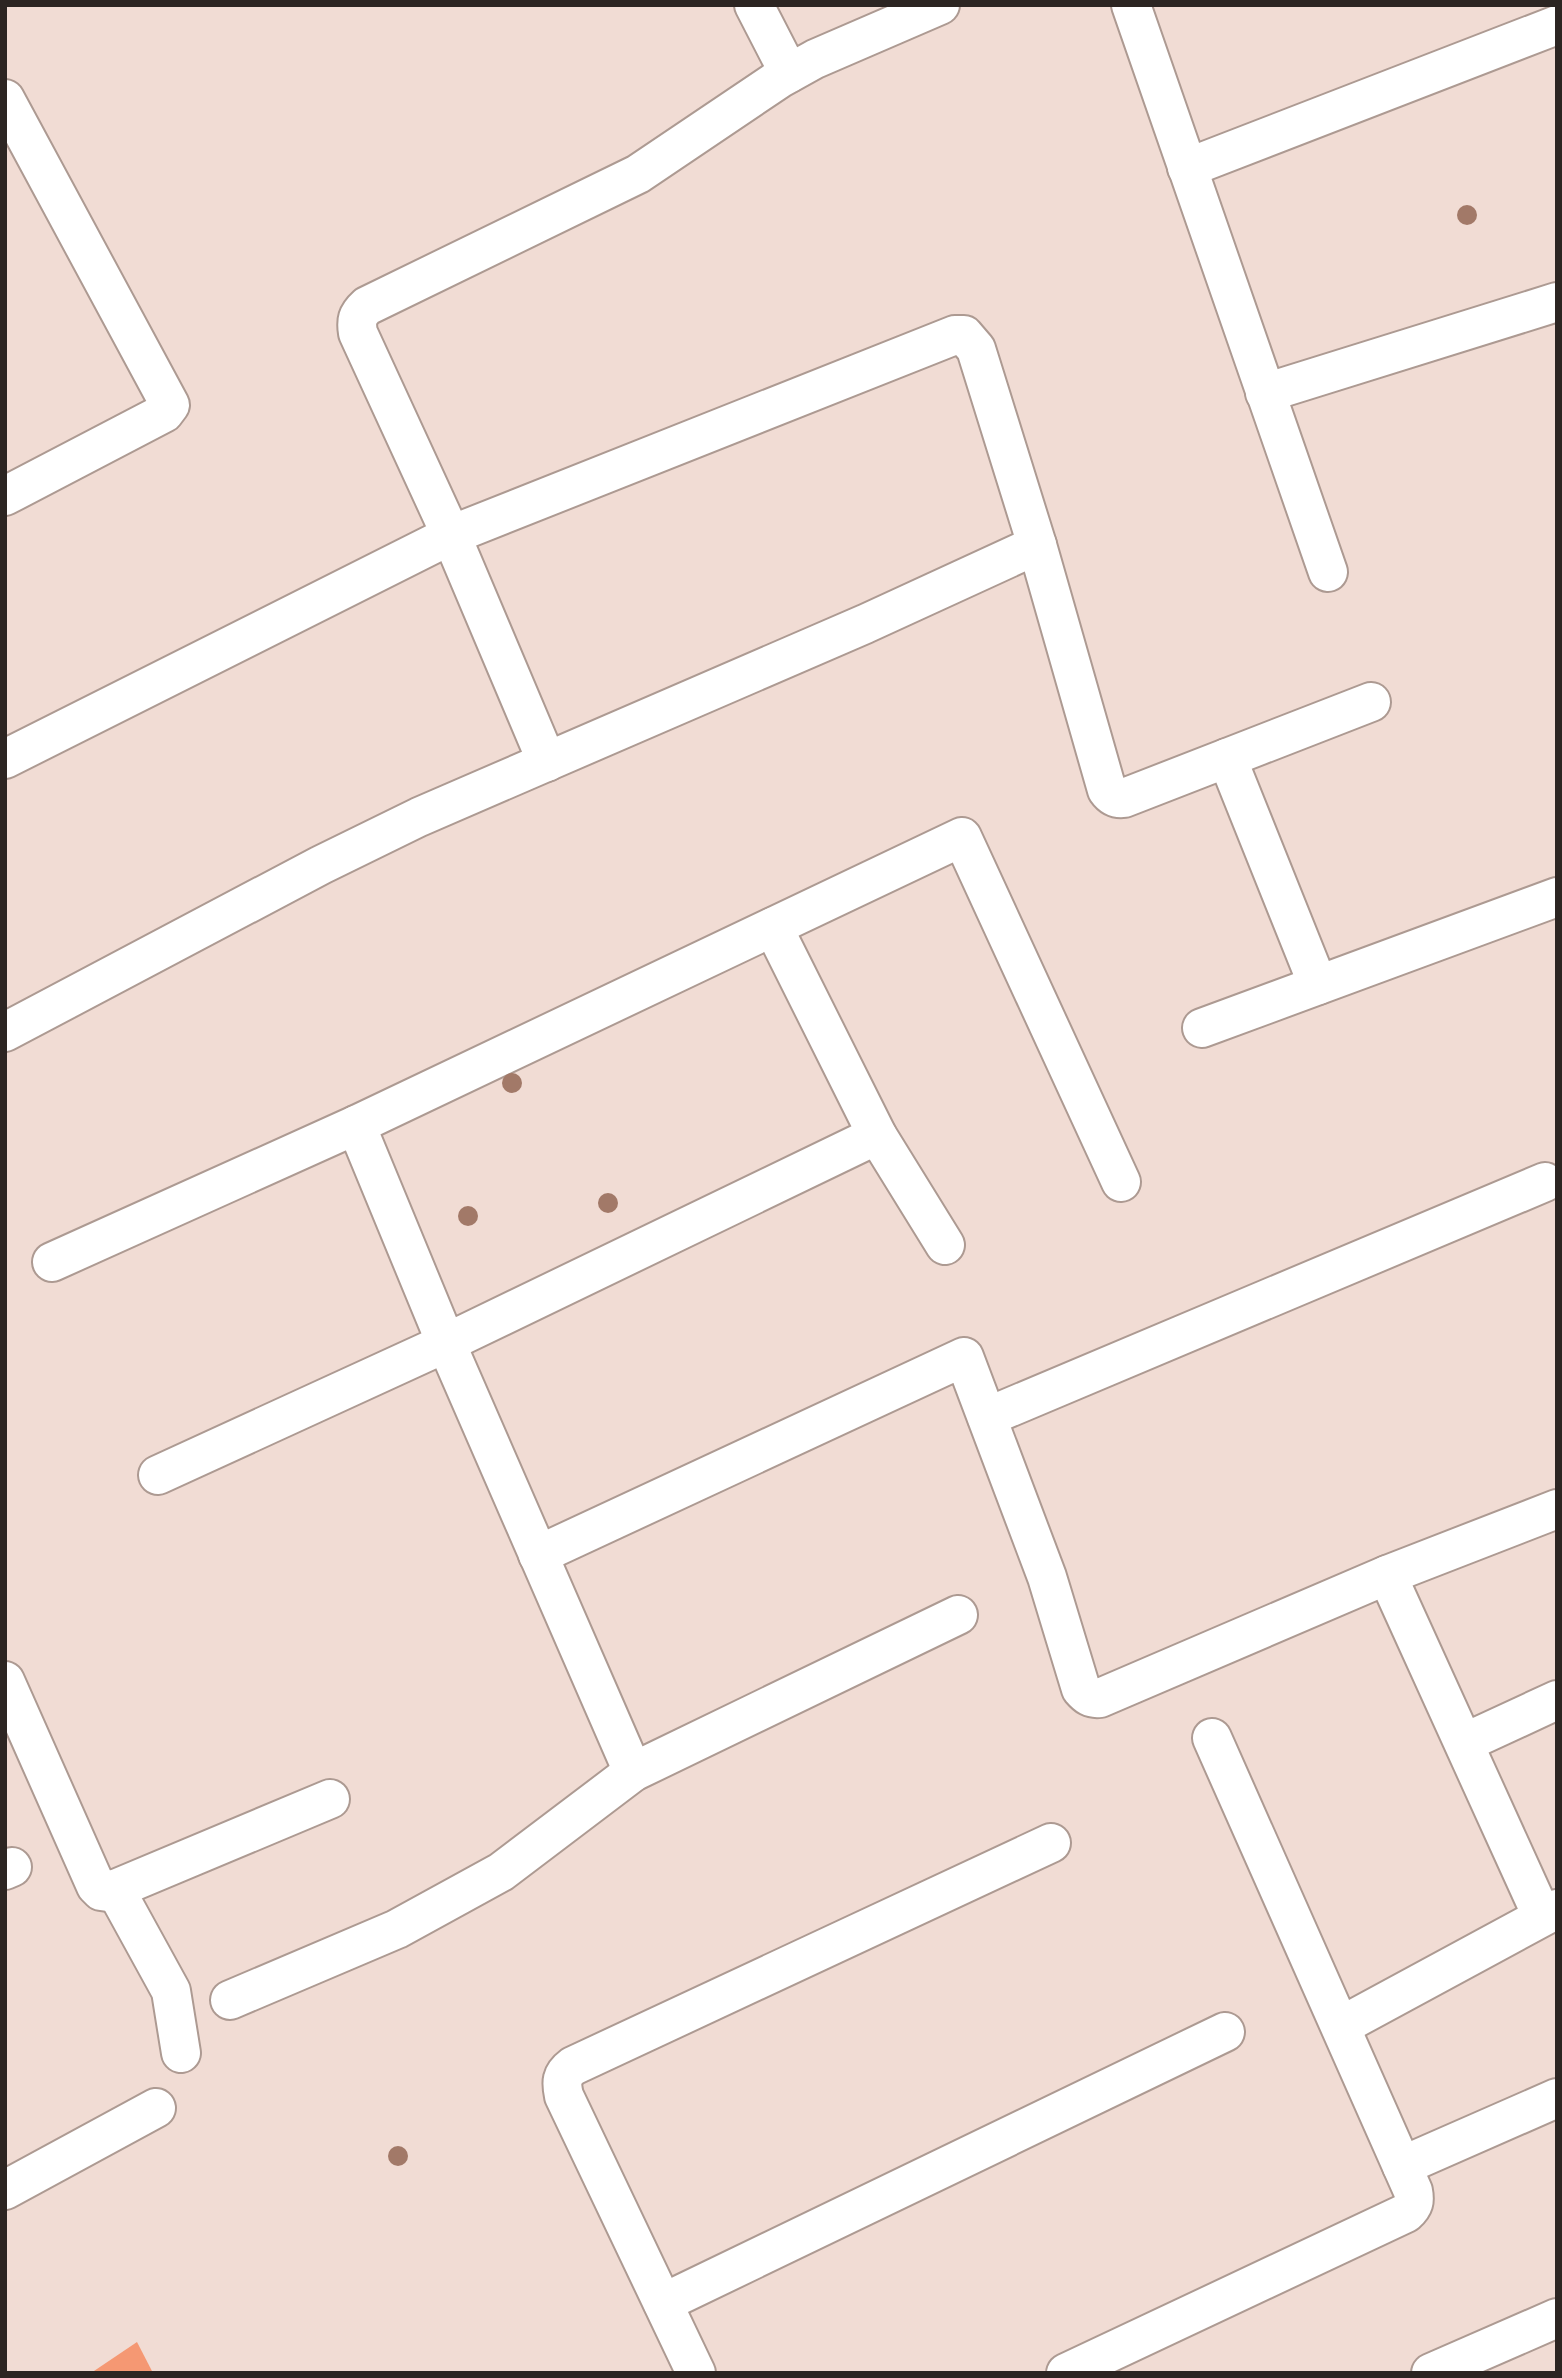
<svg xmlns="http://www.w3.org/2000/svg" width="1562" height="2378" font-family="'Titillium Web',sans-serif">
  <style>
    .forest { fill: #f59873 }
    .lines { fill: none; stroke-linecap: round; stroke-linejoin: round }
    .minor-casing { stroke: #ad9a92; stroke-width: 42 }
    .minor { stroke: #fff; stroke-width: 38 }
    .tree { fill: #a27968 }
  </style>
  <rect width="100%" height="100%" fill="#f1dcd4"/>
  <polygon class="forest" points="137,2342 153,2373 91,2373"/>
  <g class="lines">
    <defs>
      <g id="minor">
        <polyline points="754,5 789,73"/>
        <polyline points="1131,5 1328,572"/>
        <polyline points="5,99 170,405 164,413 5,496"/>
        <polyline points="1187,168 1557,25"/>
        <polyline points="1265,393 1557,302"/>
        <polyline points="1227,758 1318,985"/>
        <path d="M5,759L451,535L955,335H964L976,349L1037,545L1107,790C1112,797 1116,799 1124,798L1371,702"/>
        <path d="M547,762L451,535L358,333C356,321 357,315 367,306L638,174L779,79L815,59L940,5"/>
        <polyline points="773,927 877,1135 945,1245"/>
        <polyline points="1202,1028 1557,897"/>
        <polyline points="5,1032 321,865 419,817 865,624 1037,545"/>
        <polyline points="356,1125 446,1343 633,1772"/>
        <polyline points="52,1262 356,1125 962,837 1121,1182"/>
        <polyline points="987,1417 1545,1182"/>
        <polyline points="158,1475 446,1343 877,1135"/>
        <path d="M538,1555L964,1357L1047,1577L1081,1689C1087,1696 1091,1699 1100,1698L1387,1575L1557,1509"/>
        <polyline points="1387,1575 1542,1916"/>
        <polyline points="5,1681 96,1886 101,1891 108,1892 330,1799"/>
        <polyline points="1464,1743 1557,1700"/>
        <polyline points="5,1870 12,1867"/>
        <polyline points="115,1889 171,1991 181,2053"/>
        <polyline points="230,2000 397,1929 501,1872 633,1772 958,1615"/>
        <polyline points="1341,2026 1557,1909"/>
        <polyline points="1402,2166 1557,2098"/>
        <polyline points="5,2190 156,2108"/>
        <polyline points="663,2303 1225,2032"/>
        <path d="M696,2373L564,2096C561,2082 561,2075 573,2066L1051,1843"/>
        <path d="M1066,2373L1406,2213C1414,2206 1415,2201 1413,2191L1212,1738"/>
        <polyline points="1431,2373 1557,2318"/>
      </g>
    </defs>
    <use href="#minor" class="minor-casing"/>
    <use href="#minor" class="minor"/>
  </g>
  <g class="tree">
    <circle cx="1467" cy="215" r="10"/>
    <circle cx="512" cy="1083" r="10"/>
    <circle cx="608" cy="1203" r="10"/>
    <circle cx="468" cy="1216" r="10"/>
    <circle cx="398" cy="2156" r="10"/>
  </g>
  <rect width="1562" height="2378" fill="none" stroke="#2c2522" stroke-width="14"/>
</svg>
